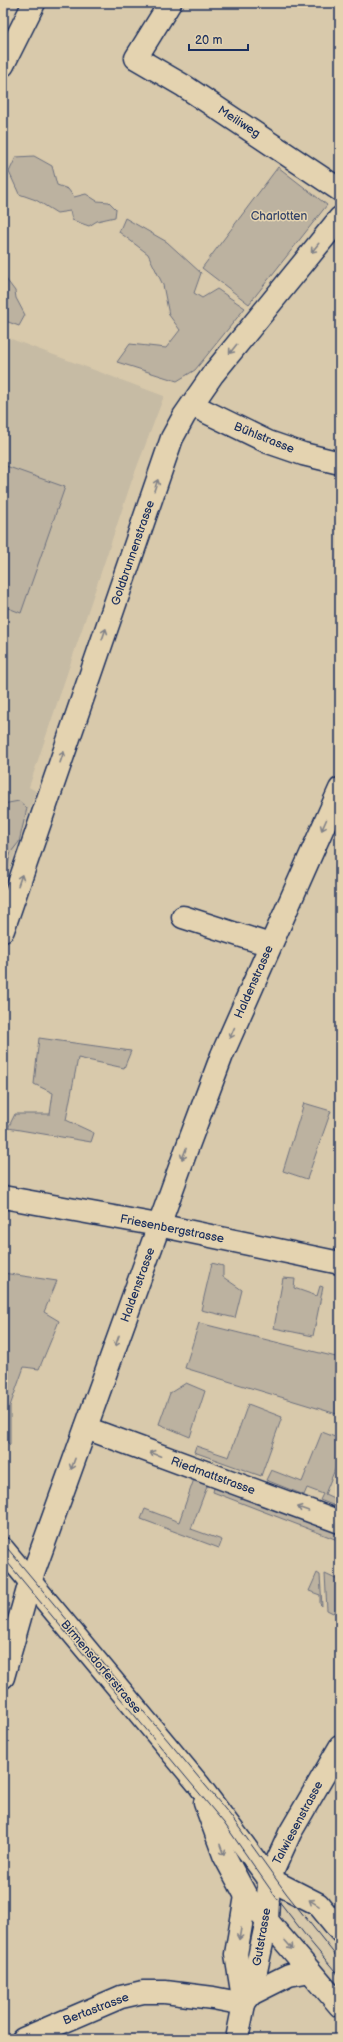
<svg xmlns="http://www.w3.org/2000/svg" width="343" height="2042" font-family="'Balsamiq Sans',sans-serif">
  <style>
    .built { fill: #c6bba4 }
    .green { fill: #bcb2a0; stroke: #6c707f }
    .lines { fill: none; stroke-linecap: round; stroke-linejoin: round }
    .minor-casing { stroke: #1b2f5e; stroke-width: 25 }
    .major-casing { stroke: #1b2f5e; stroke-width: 25 }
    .minor { stroke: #e4d3b0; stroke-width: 22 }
    .major { stroke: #e4d3b0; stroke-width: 22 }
    .tram { stroke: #1b2f5e; stroke-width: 1 }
    .oneway { stroke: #808187 }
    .labels { text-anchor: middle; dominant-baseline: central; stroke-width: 3; stroke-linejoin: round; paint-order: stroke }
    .street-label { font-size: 12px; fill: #1b2f5e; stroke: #e4d3b0 }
    .park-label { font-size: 12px; fill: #334368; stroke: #e4d3b0 }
  </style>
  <rect width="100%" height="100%" fill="#d8c9ab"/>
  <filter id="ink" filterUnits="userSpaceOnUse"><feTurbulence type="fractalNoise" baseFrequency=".025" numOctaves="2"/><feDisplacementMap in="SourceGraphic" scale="8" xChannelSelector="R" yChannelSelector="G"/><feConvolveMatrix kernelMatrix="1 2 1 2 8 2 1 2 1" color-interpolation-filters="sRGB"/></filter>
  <g filter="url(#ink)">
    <polygon class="built" points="3,336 164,396 132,480 29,787 36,791 3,888"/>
    <g class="green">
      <polygon points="34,156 52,166 57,185 68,189 74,197 86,194 97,201 109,202 116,209 115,217 97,221 89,226 72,220 70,211 57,213 36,200 19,194 9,172 16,157"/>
      <polygon points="278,167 327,205 249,304 202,268"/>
      <polygon points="125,218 167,242 201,273 194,293 202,298 217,289 245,308 195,370 177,381 117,362 130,344 166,348 180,330 169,315 163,285 148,254 119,232"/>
      <polygon points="3,275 15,291 16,298 25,315 19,326 3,320"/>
      <polygon points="3,465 65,487 21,613 3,606"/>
      <polygon points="19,801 27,808 19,842 11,852 3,880 3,804"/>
      <polygon points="39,1038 131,1051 124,1068 78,1058 66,1120 94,1133 91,1142 8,1128 15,1114 50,1114 53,1093 34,1084"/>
      <polygon points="304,1103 331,1111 307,1179 283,1171"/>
      <polygon points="212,1263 223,1266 223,1277 242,1290 235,1318 201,1310"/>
      <polygon points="3,1273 57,1281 44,1312 59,1321 39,1369 24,1367 10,1406 10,1445 3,1437"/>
      <polygon points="283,1278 295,1279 294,1288 317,1296 320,1286 323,1287 313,1336 274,1328"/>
      <polygon points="199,1323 340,1358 340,1415 185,1368"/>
      <polygon points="186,1383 205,1391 190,1437 159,1424 170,1393"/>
      <polygon points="248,1404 282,1417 261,1476 194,1452 196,1446 229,1457"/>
      <polygon points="322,1432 340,1439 340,1457 325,1494 340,1501 340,1508 320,1500 323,1494 307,1488 304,1495 266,1480 271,1470 302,1482"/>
      <polygon points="194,1479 208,1484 191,1529 222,1540 219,1548 141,1519 145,1509 179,1522"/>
      <polygon points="215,1484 340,1532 340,1541 213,1492"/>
      <polygon points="317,1573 320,1575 322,1606 320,1604 320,1595 309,1591"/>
      <polygon points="325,1574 340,1581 340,1606 333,1613 327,1610"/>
    </g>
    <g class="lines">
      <defs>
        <g id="minor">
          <polyline points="170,3 136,58 184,86 340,190"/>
          <polyline points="3,65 34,3"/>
          <polyline points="192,405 268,442 303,454 340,463"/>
          <polyline points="183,917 270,945"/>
          <polyline points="3,930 172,438 184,416 213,374 340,218"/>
          <polyline points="3,1197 158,1225 340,1263"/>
          <polyline points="86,1428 340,1522"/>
          <polyline points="3,1677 30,1582 187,1148 222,1055 340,789"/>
          <polyline points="269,1879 290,1833 340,1747"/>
          <polyline points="23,2039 121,1997 143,1992 165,1992 213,1998 244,2004"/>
        </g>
        <g id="major">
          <polyline points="3,1549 199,1785 269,1879 318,1904 340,1931"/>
          <polyline points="205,1803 224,1855 246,1896 340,2006"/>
          <polyline points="251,1994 289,1975 310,1971"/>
          <polyline points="244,2003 251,1994 267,1920 269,1879"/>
          <polyline points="237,2039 244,2004 236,1954 246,1896"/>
        </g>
      </defs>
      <use href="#minor" class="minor-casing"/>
      <use href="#major" class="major-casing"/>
      <use href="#minor" class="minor"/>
      <use href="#major" class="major"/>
      <g class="tram">
        <polyline points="3,1543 230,1815 286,1893 340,1961"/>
        <polyline points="3,1557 224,1823 275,1896 309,1940 340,1977"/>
      </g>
    </g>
    <defs><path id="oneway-shaft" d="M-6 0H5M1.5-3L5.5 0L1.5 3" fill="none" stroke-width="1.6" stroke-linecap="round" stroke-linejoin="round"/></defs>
    <g class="oneway">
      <use href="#oneway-shaft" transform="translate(315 248) rotate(129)"/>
      <use href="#oneway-shaft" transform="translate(233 349) rotate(129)"/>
      <use href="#oneway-shaft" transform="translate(156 485) rotate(-71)"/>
      <use href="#oneway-shaft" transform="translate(104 634) rotate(-71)"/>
      <use href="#oneway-shaft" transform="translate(62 757) rotate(-71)"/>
      <use href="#oneway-shaft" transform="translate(324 825) rotate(114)"/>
      <use href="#oneway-shaft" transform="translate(20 880) rotate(-71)"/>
      <use href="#oneway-shaft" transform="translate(232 1033) rotate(114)"/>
      <use href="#oneway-shaft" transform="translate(184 1154) rotate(111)"/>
      <use href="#oneway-shaft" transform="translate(117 1341) rotate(110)"/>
      <use href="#oneway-shaft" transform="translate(155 1454) rotate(-159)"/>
      <use href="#oneway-shaft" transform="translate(73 1464) rotate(110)"/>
      <use href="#oneway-shaft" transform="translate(303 1509) rotate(-160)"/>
      <use href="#oneway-shaft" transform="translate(222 1850) rotate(70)"/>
      <use href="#oneway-shaft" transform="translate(314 1903) rotate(-148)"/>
      <use href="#oneway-shaft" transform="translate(240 1934) rotate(100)"/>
      <use href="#oneway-shaft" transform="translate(289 1945) rotate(49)"/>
    </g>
  </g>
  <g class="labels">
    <g class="street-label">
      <text transform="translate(239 122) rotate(33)">Meiliweg</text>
      <text transform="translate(264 438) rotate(22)">Bühlstrasse</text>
      <text transform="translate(133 553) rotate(-71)">Goldbrunnenstrasse</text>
      <text transform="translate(254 982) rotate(-66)">Haldenstrasse</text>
      <text transform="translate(172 1229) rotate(11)">Friesenbergstrasse</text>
      <text transform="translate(138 1285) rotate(-70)">Haldenstrasse</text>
      <text transform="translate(213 1476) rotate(20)">Riedmattstrasse</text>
      <text transform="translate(101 1667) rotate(50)">Birmensdorferstrasse</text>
      <text transform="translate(298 1823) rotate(-62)">Talwiesenstrasse</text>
      <text transform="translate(262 1937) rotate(-80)">Gutstrasse</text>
      <text transform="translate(96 2009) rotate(-21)">Bertastrasse</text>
    </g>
    <g class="park-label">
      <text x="279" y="216">Charlotten</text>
    </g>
  </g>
  <rect width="343" height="2042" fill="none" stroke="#e4d3b0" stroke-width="16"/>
  <rect x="8" y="8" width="327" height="2026" fill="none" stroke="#1b2f5e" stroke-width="1.5" filter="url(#ink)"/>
  <path d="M189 44v6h59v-6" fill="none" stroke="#1b2f5e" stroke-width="2"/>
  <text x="195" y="44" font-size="12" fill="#1b2f5e" stroke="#e4d3b0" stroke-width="3" paint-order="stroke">20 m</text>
</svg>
